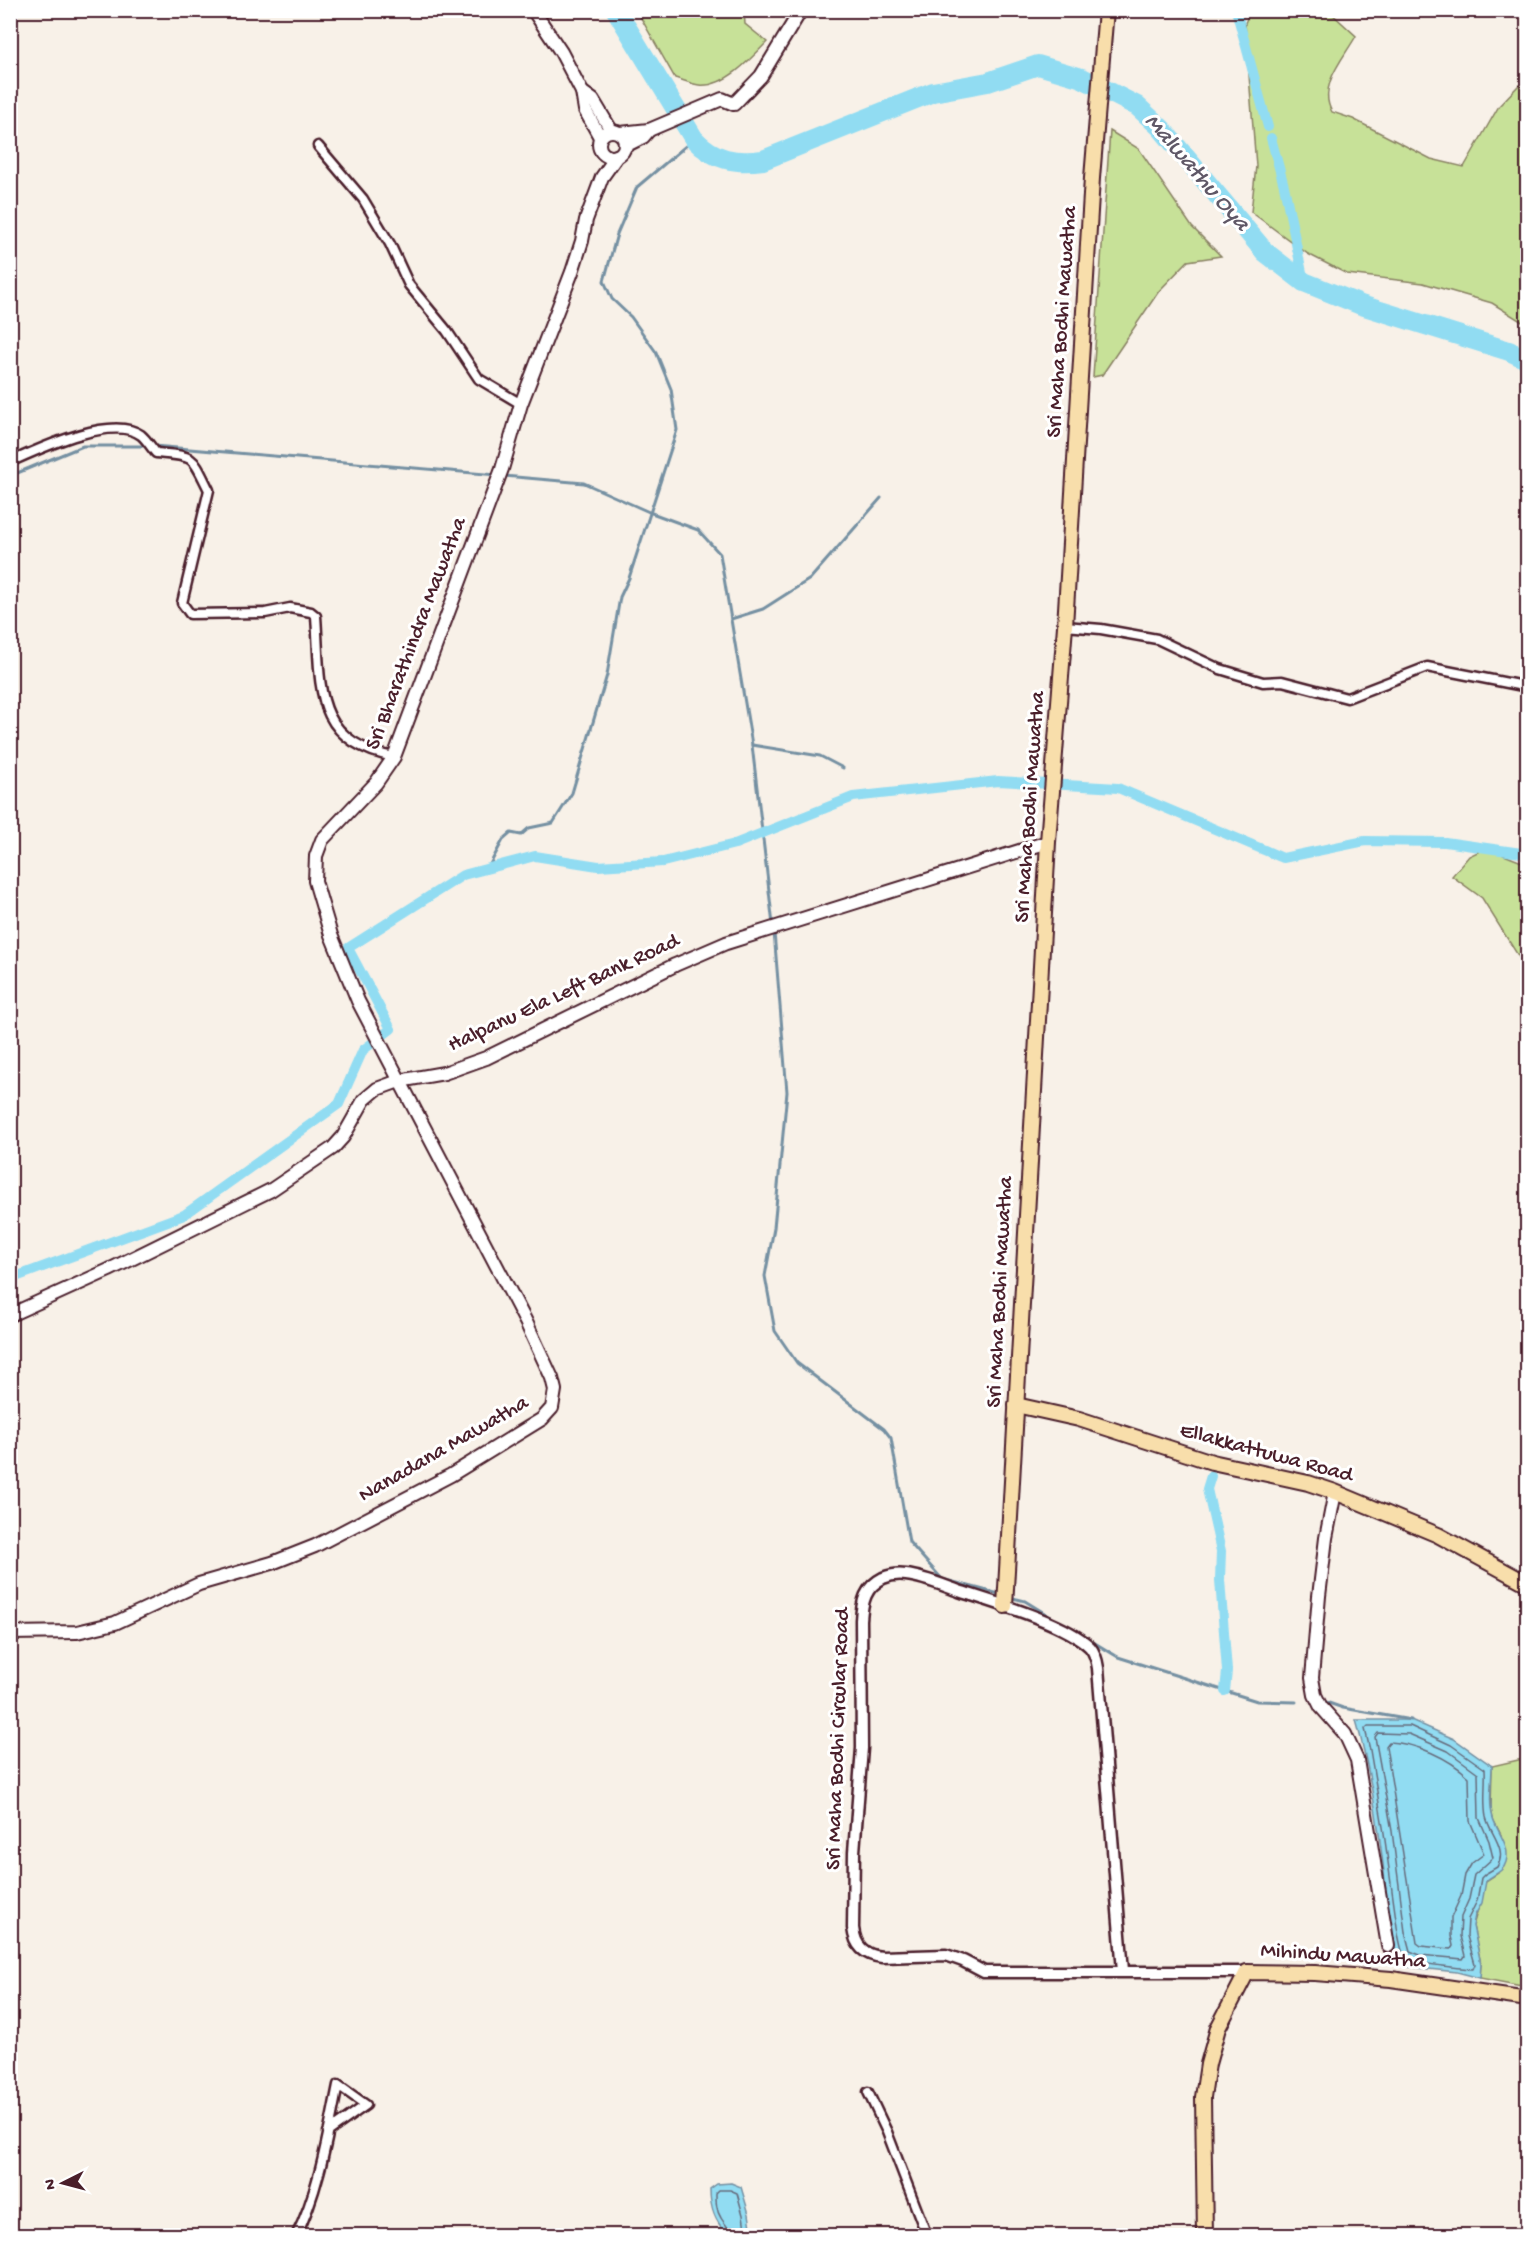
<svg xmlns="http://www.w3.org/2000/svg" width="1538" height="2246" font-family="'Gochi Hand',sans-serif">
  <style>
    .green { fill: #c7e198; stroke: #888062; stroke-width: 1.5 }
    .water { fill: #91dcf2; stroke: #7590a2; stroke-width: 1.5 }
    .lines { fill: none; stroke-linecap: round; stroke-linejoin: round }
    .shore { stroke: #666b7b; stroke-width: 1.5 }
    .stream { stroke: #7590a2; stroke-width: 3 }
    .canal { stroke: #91dcf2; stroke-width: 10 }
    .river { stroke: #91dcf2; stroke-width: 20 }
    .minor-casing { stroke: #4a1f2b; stroke-width: 13 }
    .tertiary-casing { stroke: #4a1f2b; stroke-width: 15 }
    .secondary-casing { stroke: #4a1f2b; stroke-width: 16 }
    .primary-casing { stroke: #4a1f2b; stroke-width: 18 }
    .minor { stroke: #fff; stroke-width: 8 }
    .tertiary { stroke: #fff; stroke-width: 10 }
    .secondary { stroke: #fff; stroke-width: 12 }
    .primary { stroke: #f8deab; stroke-width: 14 }
    .labels { text-anchor: middle; dominant-baseline: central; stroke-width: 6; stroke-linejoin: round; paint-order: stroke }
    .street-label { font-size: 22px; fill: #4a1f2b; stroke: #fff }
    .water-label { font-size: 24px; font-style: italic; fill: #5f5867; stroke: #fff }
  </style>
  <rect width="100%" height="100%" fill="#f8f1e8"/>
  <filter id="ink" filterUnits="userSpaceOnUse"><feTurbulence type="fractalNoise" baseFrequency=".0167" numOctaves="2"/><feDisplacementMap in="SourceGraphic" scale="12" xChannelSelector="R" yChannelSelector="G"/><feConvolveMatrix kernelMatrix="1 2 1 2 8 2 1 2 1" color-interpolation-filters="sRGB"/></filter>
  <g filter="url(#ink)">
    <g class="green">
      <path d="M637,11H744L745,24L767,42C751,59 724,88 699,85C691,84 683,80 675,78Z"/>
      <path d="M1250,11H1289L1305,16L1329,11L1356,36C1344,58 1317,86 1332,112L1353,119L1431,159L1464,167L1499,106L1519,85L1527,90V325L1492,303L1423,283L1347,274L1308,254L1251,212L1256,166L1245,23Z"/>
      <polygon points="1110,131 1139,149 1192,227 1221,256 1188,261 1159,291 1102,375 1093,377"/>
      <polygon points="1486,848 1527,864 1527,970 1482,898 1452,876 1469,856"/>
      <polygon points="1527,1758 1527,1987 1480,1978 1481,1964 1473,1926 1486,1881 1498,1873 1501,1835 1493,1819 1491,1810 1492,1766"/>
    </g>
    <g class="water">
      <path d="M1356,1720H1411L1454,1739L1492,1766C1492,1782 1488,1802 1493,1818C1497,1832 1511,1846 1506,1862C1503,1873 1493,1874 1486,1881L1482,1903L1475,1915L1473,1926L1481,1964L1480,1978L1457,1972L1409,1967C1403,1964 1399,1961 1397,1954C1387,1926 1387,1893 1383,1864C1377,1815 1369,1766 1356,1720Z"/>
      <path d="M731,2183L741,2187L749,2214L752,2234L750,2235H727C715,2220 710,2209 710,2189L717,2184Z"/>
    </g>
    <g class="lines">
      <g class="shore">
        <path d="M1368,1726H1410L1451,1745L1485,1769C1486,1785 1483,1802 1486,1817C1490,1834 1508,1849 1497,1867L1485,1874L1481,1878L1477,1901L1468,1919L1467,1936L1475,1964L1473,1969C1461,1968 1411,1964 1405,1957C1401,1952 1400,1941 1398,1934L1384,1833L1370,1750L1365,1729Z"/>
        <polygon points="1378,1733 1409,1734 1448,1751 1478,1773 1479,1818 1489,1841 1493,1858 1474,1875 1469,1899 1461,1917 1460,1936 1465,1956 1463,1959 1420,1955 1410,1951 1405,1932 1392,1831 1375,1737"/>
        <path d="M1389,1742C1416,1743 1449,1758 1469,1777L1470,1821L1484,1854L1472,1863L1465,1875L1461,1896L1451,1918V1936L1453,1946L1451,1949L1421,1946L1417,1943L1386,1746Z"/>
        <path d="M731,2236C730,2227 725,2225 721,2218C716,2210 716,2202 716,2193L719,2190H730L737,2193L743,2215L746,2236"/>
      </g>
      <g class="stream">
        <polyline points="154,446 497,475"/>
        <polyline points="10,476 83,446 147,446"/>
        <polyline points="504,476 584,483 649,512 698,530 720,554 752,745 773,925"/>
        <polyline points="731,619 763,609 810,579 881,498"/>
        <polyline points="752,745 820,756 843,768"/>
        <polyline points="488,868 503,840 511,833 521,835 529,828 553,823 572,793 607,675 620,597 629,578 677,430 671,389 656,352 631,317 612,299 604,281 617,234 637,187 694,139"/>
        <polyline points="774,932 787,1092 774,1228 765,1276 775,1331 797,1363 884,1429 891,1438 909,1542 942,1579 1003,1595"/>
        <polyline points="1009,1597 1025,1601 1059,1622"/>
        <polyline points="1085,1637 1118,1657 1257,1701 1296,1702"/>
        <polyline points="1323,1701 1343,1708 1411,1720"/>
      </g>
      <g class="canal">
        <polyline points="1236,10 1268,127"/>
        <polyline points="1271,138 1284,186 1304,282"/>
        <polyline points="10,1279 184,1215 339,1104 363,1050 391,1029 348,948 463,875 535,856 598,866 663,862 735,844 853,797 998,781 1118,788 1283,858 1365,841 1445,842 1528,854"/>
        <polyline points="1211,1476 1207,1489 1221,1551 1220,1580 1227,1671 1225,1691"/>
      </g>
      <path class="river" d="M616,10L694,139C714,160 735,164 763,160L933,92L988,82L1038,65L1082,78L1137,106L1161,128L1265,252L1304,282L1361,305L1509,351L1528,360"/>
      <defs>
        <g id="minor">
          <polyline points="318,146 363,199 390,244 409,285 447,331 479,379 521,404"/>
          <path d="M10,462C39,449 112,414 141,435C146,439 151,447 156,453C196,457 191,454 209,490L182,603L190,614L265,613L290,608L311,612L316,616C321,684 311,741 394,757"/>
          <polyline points="1065,626 1101,629 1157,639 1220,669 1263,682 1282,681 1347,698 1427,667 1528,687"/>
          <polyline points="868,2092 887,2132 927,2236"/>
          <path d="M296,2236C319,2191 328,2134 338,2085L366,2105L328,2132"/>
        </g>
        <path id="tertiary" d="M1123,1971L1098,1668C1097,1661 1095,1653 1090,1647C1066,1623 993,1602 959,1591C942,1585 924,1577 906,1575C898,1574 890,1575 883,1578C865,1587 862,1602 861,1620L862,1748L854,1852L853,1928C855,1946 864,1955 882,1957L946,1955L963,1961L984,1972H1247"/>
        <g id="secondary">
          <polyline points="533,10 561,52 582,92 585,110 600,137"/>
          <polyline points="582,92 593,100 611,130"/>
          <circle cx="612" cy="144" r="13"/>
          <polyline points="620,133 649,130 722,99 734,104 761,76 801,10"/>
          <polyline points="625,146 643,137 649,130"/>
          <polyline points="10,1315 109,1270 271,1190 333,1148 343,1137 364,1100 377,1089 399,1081 444,1073 486,1058 675,965 726,943 1048,842"/>
          <polyline points="1335,1492 1326,1538 1319,1596 1312,1678 1315,1695 1321,1707 1345,1734 1357,1760 1388,1946"/>
          <polyline points="10,1633 77,1632 115,1623 199,1584 272,1563 315,1546 451,1475 542,1419 552,1408 555,1390 552,1378 526,1322 358,1001 331,935 315,881 316,856 322,840 376,783 394,757 502,469 521,404 572,272 582,241 586,220 602,177 617,156"/>
        </g>
        <g id="primary">
          <polyline points="1016,1405 1079,1419 1212,1462 1308,1483 1335,1492 1438,1535 1528,1584"/>
          <polyline points="1005,1606 1048,842 1065,626 1092,178 1106,10"/>
          <polyline points="1205,2236 1203,2097 1208,2064 1218,2028 1247,1972 1315,1973 1391,1979 1528,1999"/>
        </g>
      </defs>
      <use href="#minor" class="minor-casing"/>
      <use href="#tertiary" class="tertiary-casing"/>
      <use href="#secondary" class="secondary-casing"/>
      <use href="#primary" class="primary-casing"/>
      <use href="#minor" class="minor"/>
      <use href="#tertiary" class="tertiary"/>
      <use href="#secondary" class="secondary"/>
      <use href="#primary" class="primary"/>
    </g>
  </g>
  <g class="labels">
    <g class="street-label">
      <text transform="translate(1063 322) rotate(-86)">Sri Maha Bodhi Mawatha</text>
      <text transform="translate(417 634) rotate(-69)">Sri Bharathindra Mawatha</text>
      <text transform="translate(1031 807) rotate(-86)">Sri Maha Bodhi Mawatha</text>
      <text transform="translate(564 994) rotate(-25)">Halpanu Ela Left Bank Road</text>
      <text transform="translate(1001 1292) rotate(-87)">Sri Maha Bodhi Mawatha</text>
      <text transform="translate(444 1450) rotate(-30)">Nanadana Mawatha</text>
      <text transform="translate(1266 1454) rotate(15)">Ellakkattuwa Road</text>
      <text transform="translate(839 1739) rotate(-88)">Sri Maha Bodhi Circular Road</text>
      <text transform="translate(1343 1957) rotate(4)">Mihindu Mawatha</text>
    </g>
    <g class="water-label">
      <text transform="translate(1196 173) rotate(49)">Malwathu Oya</text>
    </g>
  </g>
  <rect width="1538" height="2246" fill="none" stroke="#fff" stroke-width="36"/>
  <rect x="18" y="18" width="1502" height="2210" fill="none" stroke="#4a1f2b" stroke-width="2" filter="url(#ink)"/>
  <g transform="translate(63 2183) rotate(264)" stroke="#ffffff" stroke-width="4.5" paint-order="stroke">
  <path d="M0-4.5L10 22L0 15L-10 22Z" fill="#4a1f2b"/>
  <text y="-9" font-size="16" font-weight="bold" text-anchor="middle" fill="#4a1f2b">N</text>
  </g>
</svg>
